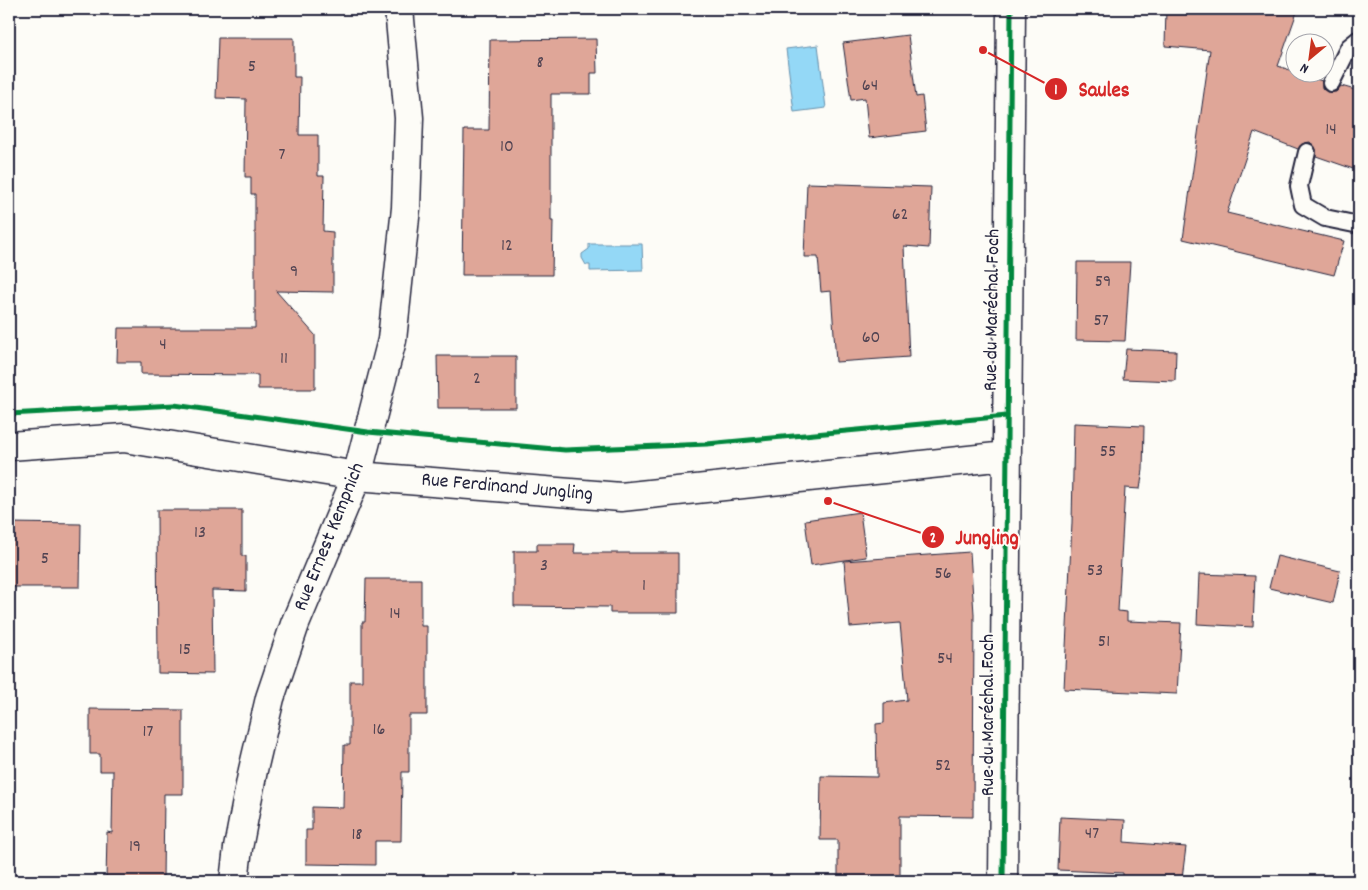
<svg xmlns="http://www.w3.org/2000/svg" width="1368" height="890" font-family="Dekko,sans-serif">
  <style>
    .water { fill: #94d8f6; stroke: #668fab }
    .building { fill: #dfa698; stroke: #22223b }
    .lines { fill: none; stroke-linecap: round; stroke-linejoin: round }
    .lane-casing { stroke: #22223b; stroke-width: 20 }
    .street-casing { stroke: #22223b; stroke-width: 31 }
    .lane { stroke: #fdfcf7; stroke-width: 16 }
    .street { stroke: #fdfcf7; stroke-width: 28 }
    .cycleway-casing { stroke: #fdfcf7; stroke-width: 8 }
    .cycleway { stroke: #00873e; stroke-width: 5 }
    .labels { text-anchor: middle; dominant-baseline: central; stroke-width: 4; stroke-linejoin: round; paint-order: stroke }
    .number-label { font-size: 18px; fill: #514352 }
    .street-label { font-size: 20px; fill: #22223b; stroke: #fdfcf7 }
    .leader { fill: none; stroke: #d62828; stroke-width: 2 }
    .callout-dot { fill: #d62828; stroke: #fdfcf7; stroke-width: 2 }
    .mark-label { font-size: 15px; text-anchor: middle; font-weight: bold; fill: #fff }
    .callout-label { font-size: 21px; text-anchor: middle; font-weight: bold; fill: #d62828; stroke: #fdfcf7; stroke-width: 4; stroke-linejoin: round; paint-order: stroke }
  </style>
  <rect width="100%" height="100%" fill="#fdfcf7"/>
  <filter id="ink" filterUnits="userSpaceOnUse"><feTurbulence type="fractalNoise" baseFrequency=".02" numOctaves="2"/><feDisplacementMap in="SourceGraphic" scale="10" xChannelSelector="R" yChannelSelector="G"/><feConvolveMatrix kernelMatrix="1 2 1 2 8 2 1 2 1" color-interpolation-filters="sRGB"/></filter>
  <g filter="url(#ink)">
    <g class="water">
      <polygon points="818,45 826,108 794,112 786,49"/>
      <polygon points="589,244 642,244 643,270 590,271 590,265 586,265 582,258 582,254 589,249"/>
    </g>
    <g class="building">
      <polygon points="1166,9 1298,9 1278,66 1322,81 1322,88 1327,92 1336,92 1341,86 1359,91 1359,171 1316,156 1316,149 1310,142 1304,143 1298,149 1254,132 1227,213 1344,241 1334,275 1183,239 1210,50 1165,46"/>
      <polygon points="908,35 916,97 922,96 926,131 869,138 865,98 851,100 843,43"/>
      <polygon points="218,38 294,38 294,77 300,77 299,135 318,135 318,176 324,176 323,231 333,232 333,292 276,291 315,335 315,389 258,389 258,375 141,374 141,362 117,362 118,328 255,328 255,194 251,194 251,177 245,177 246,99 216,98"/>
      <polygon points="596,39 597,73 591,73 591,94 551,94 551,221 553,221 552,275 462,275 464,130 489,130 490,40"/>
      <polygon points="807,183 931,187 929,248 904,246 909,357 836,362 831,291 821,292 818,257 804,257"/>
      <polygon points="1077,262 1130,262 1125,341 1076,340"/>
      <polygon points="1126,349 1176,351 1175,381 1123,379"/>
      <polygon points="437,356 516,356 516,408 438,408"/>
      <polygon points="1074,423 1144,426 1143,470 1140,489 1125,488 1118,611 1127,612 1127,621 1181,623 1177,694 1064,689 1072,523"/>
      <polygon points="157,510 242,510 242,556 246,556 246,591 212,590 213,674 158,673"/>
      <polygon points="860,512 866,557 811,565 805,520"/>
      <polygon points="9,523 81,524 80,587 9,587"/>
      <polygon points="537,544 575,544 574,553 678,553 678,613 610,613 610,607 514,606 514,551 537,551"/>
      <polygon points="970,552 974,614 973,817 900,816 900,881 838,881 838,840 820,840 821,776 877,777 876,724 884,723 884,703 907,700 900,623 850,627 844,561"/>
      <polygon points="1277,556 1340,571 1333,603 1269,588"/>
      <polygon points="1199,574 1255,576 1253,627 1197,624"/>
      <polygon points="366,579 421,579 421,626 427,626 427,715 409,715 409,772 402,772 401,841 375,841 375,865 306,864 306,830 312,830 312,807 343,808 344,745 350,745 350,681 362,681 362,622 365,622"/>
      <polygon points="90,709 183,710 183,794 164,794 163,881 106,881 107,832 112,833 113,771 100,771 100,754 90,754"/>
      <polygon points="1060,817 1125,820 1124,842 1186,847 1182,878 1123,876 1123,873 1058,870"/>
    </g>
    <g class="lines">
      <defs>
        <g id="lane">
          <polyline points="1331,83 1349,47 1359,39"/>
          <polyline points="1307,152 1299,186 1303,205 1325,218 1359,225"/>
        </g>
        <g id="street">
          <polyline points="9,446 124,438 357,476 621,497 1006,456"/>
          <polyline points="234,881 238,848 253,770 270,698 295,624 357,476 392,340 406,208 409,118 399,9"/>
          <polyline points="1003,881 1011,9"/>
        </g>
      </defs>
      <use href="#lane" class="lane-casing"/>
      <use href="#street" class="street-casing"/>
      <use href="#lane" class="lane"/>
      <use href="#street" class="street"/>
      <defs>
        <g id="cycleway">
          <polyline points="9,414 174,405 368,432 565,450 707,444 1007,416"/>
          <polyline points="1003,881 1011,9"/>
        </g>
      </defs>
      <use href="#cycleway" class="cycleway-casing"/>
      <use href="#cycleway" class="cycleway"/>
    </g>
  </g>
  <g class="labels">
    <g class="number-label">
      <text x="540" y="63">8</text>
      <text x="252" y="67">5</text>
      <text x="870" y="86">64</text>
      <text x="1331" y="130">14</text>
      <text x="507" y="147">10</text>
      <text x="282" y="155">7</text>
      <text x="900" y="215">62</text>
      <text x="507" y="246">12</text>
      <text x="294" y="272">9</text>
      <text x="1103" y="282">59</text>
      <text x="1101" y="321">57</text>
      <text x="871" y="338">60</text>
      <text x="163" y="345">4</text>
      <text x="284" y="359">11</text>
      <text x="477" y="379">2</text>
      <text x="1108" y="452">55</text>
      <text x="200" y="533">13</text>
      <text x="45" y="559">5</text>
      <text x="544" y="566">3</text>
      <text x="1095" y="571">53</text>
      <text x="943" y="574">56</text>
      <text x="644" y="586">1</text>
      <text x="395" y="614">14</text>
      <text x="1104" y="642">51</text>
      <text x="185" y="650">15</text>
      <text x="945" y="659">54</text>
      <text x="379" y="730">16</text>
      <text x="148" y="732">17</text>
      <text x="943" y="766">52</text>
      <text x="1092" y="834">47</text>
      <text x="357" y="835">18</text>
      <text x="135" y="847">19</text>
    </g>
    <g class="street-label">
      <text transform="translate(993 310) rotate(-89)">Rue du Maréchal Foch</text>
      <text transform="translate(507 488) rotate(5)">Rue Ferdinand Jungling</text>
      <text transform="translate(330 537) rotate(-68)">Rue Ernest Kempnich</text>
      <text transform="translate(989 715) rotate(-90)">Rue du Maréchal Foch</text>
    </g>
  </g>
  <path class="leader" d="M983 50L1056 89M828 501L933 537"/>
  <g class="callout-dot">
    <circle cx="983" cy="50" r="5"/>
    <circle cx="828" cy="501" r="5"/>
    <circle cx="1056" cy="89" r="12"/>
    <circle cx="933" cy="537" r="12"/>
  </g>
  <g class="mark-label">
    <text x="1056" y="94">1</text>
    <text x="933" y="542">2</text>
  </g>
  <g class="callout-label">
    <text x="1104" y="96">Saules</text>
    <text x="987" y="544">Jungling</text>
  </g>
  <rect width="1368" height="890" fill="none" stroke="#fdfcf7" stroke-width="30"/>
  <rect x="15" y="15" width="1338" height="860" fill="none" stroke="#22223b" stroke-width="2" filter="url(#ink)"/>
  <g transform="translate(1310 58) rotate(209)"><circle r="24" fill="#fdfcf7" stroke="#a5a5ac"/>
  <path d="M0-4L9 19L0 12L-9 19Z" fill="#c8321e"/>
  <text y="-8" font-size="14" font-weight="bold" text-anchor="middle" fill="#22223b">N</text>
  </g>
</svg>
